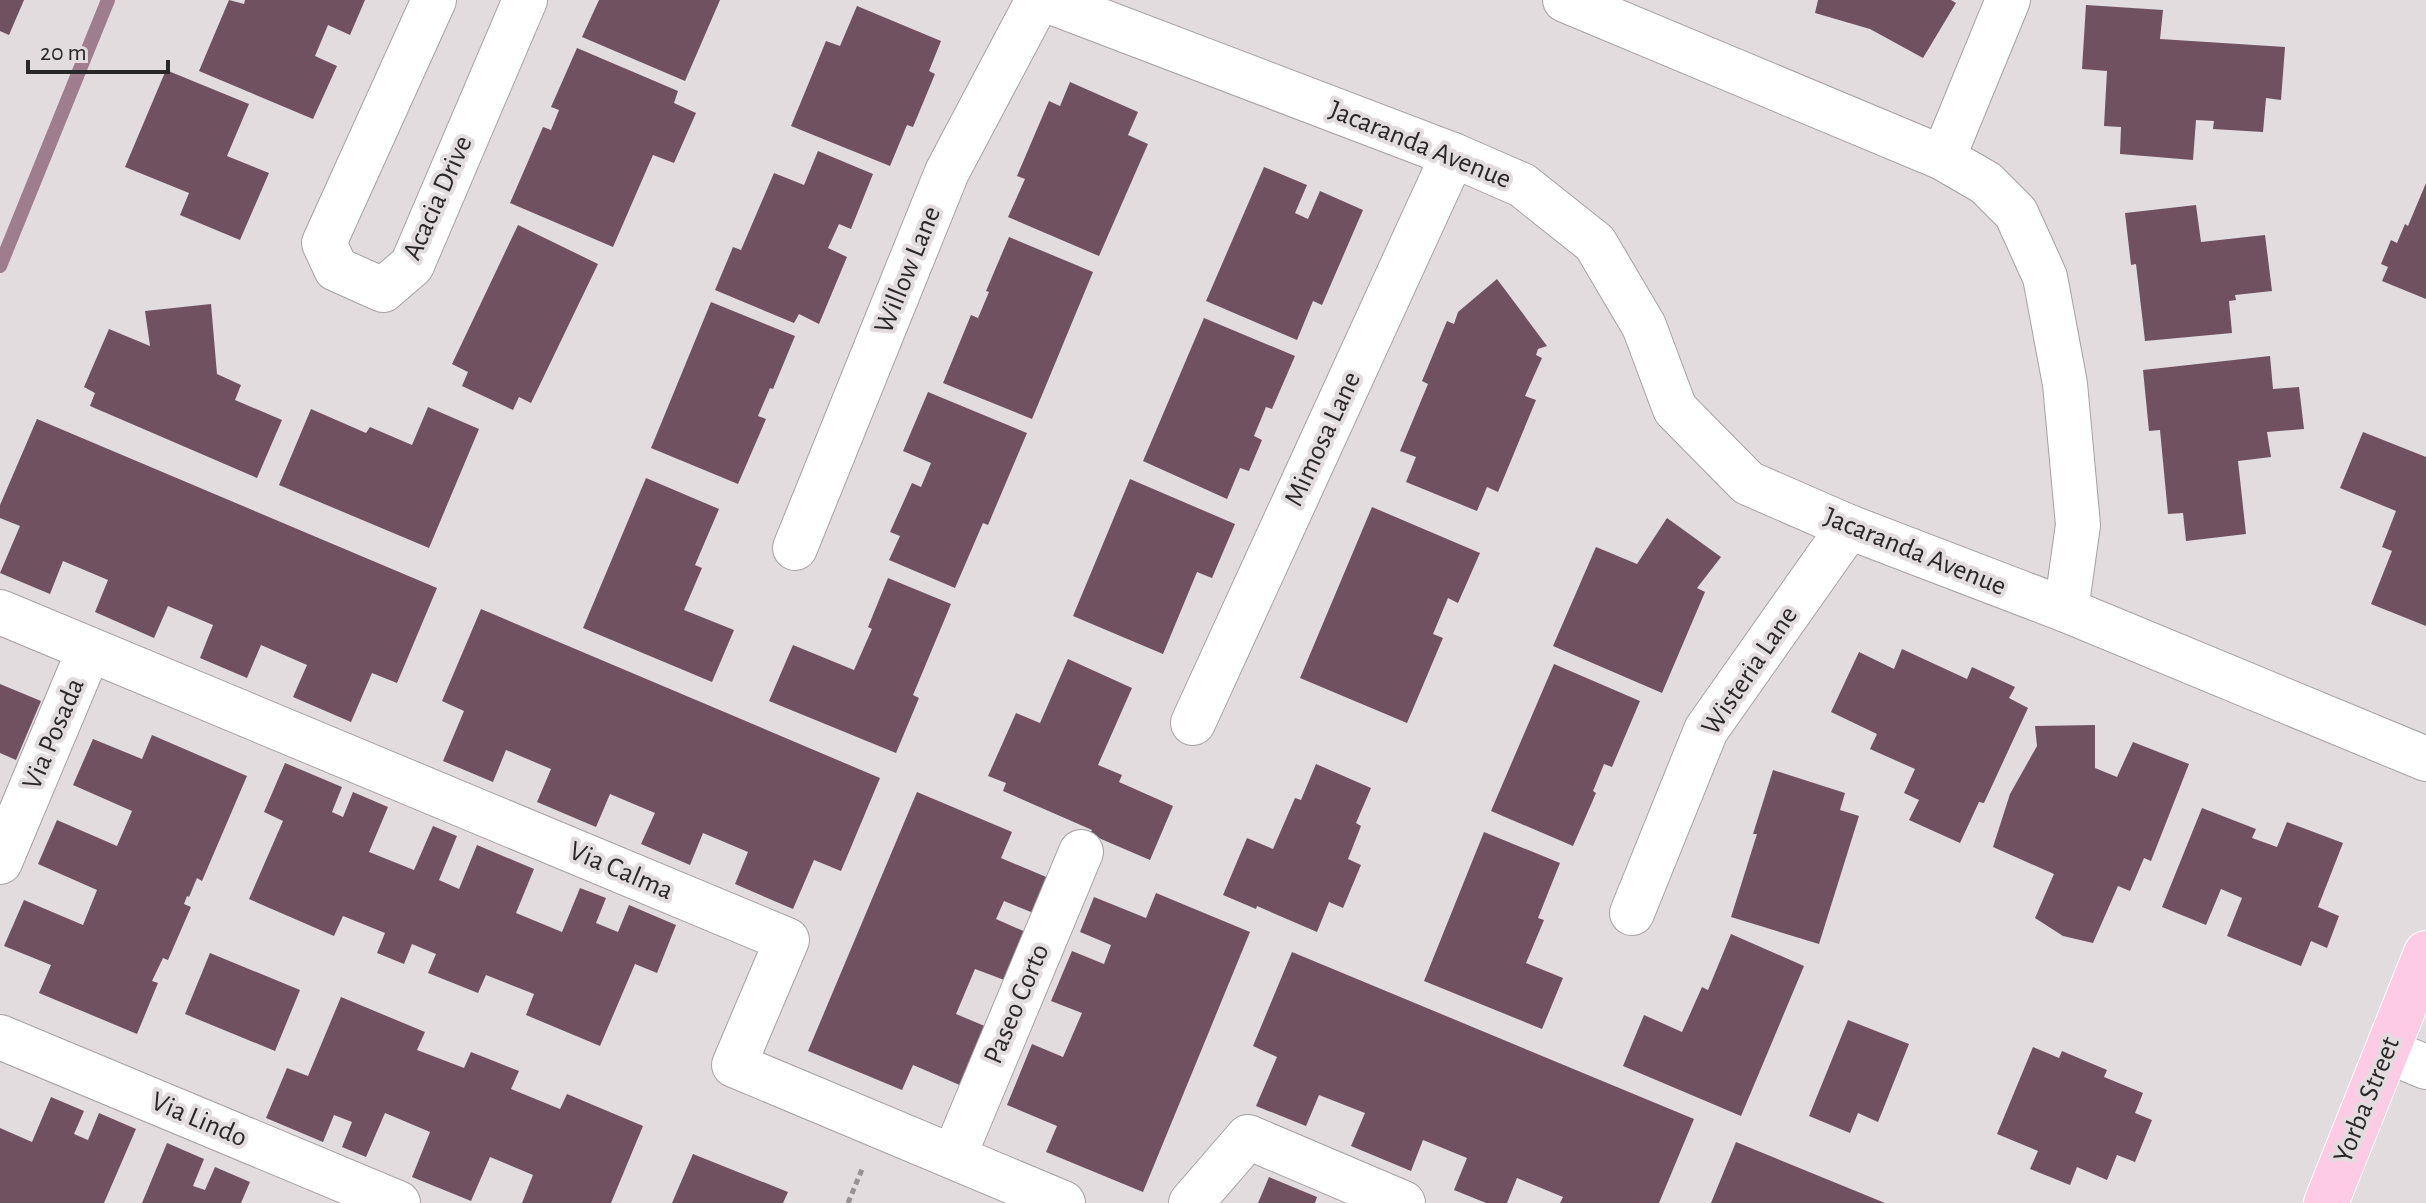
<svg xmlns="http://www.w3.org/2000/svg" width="2426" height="1203" font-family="'Alegreya Sans',sans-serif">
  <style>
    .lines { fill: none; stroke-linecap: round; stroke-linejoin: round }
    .stream { stroke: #9e7d8d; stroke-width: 14 }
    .building { fill: #705160 }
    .minor-casing { stroke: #a6a1a3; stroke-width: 46 }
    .major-casing { stroke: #fff; stroke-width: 46 }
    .path { stroke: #979395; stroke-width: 5; stroke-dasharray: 6 4; stroke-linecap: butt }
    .minor { stroke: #fff; stroke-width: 44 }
    .major { stroke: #fdcbe4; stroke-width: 44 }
    .labels { text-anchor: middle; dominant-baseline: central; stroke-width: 8; stroke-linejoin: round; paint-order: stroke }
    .street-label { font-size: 28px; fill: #292728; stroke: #e2dcdf }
  </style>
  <rect width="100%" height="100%" fill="#e2dcdf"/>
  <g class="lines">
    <polyline class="stream" points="0,266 108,0"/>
  </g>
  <g class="building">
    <polygon points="0,0 24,0 9,35 0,31"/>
    <polygon points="229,0 244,4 245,0 365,0 350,35 328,25 315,56 337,66 313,119 199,71"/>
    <polygon points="599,0 720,0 685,81 582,37"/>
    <polygon points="1818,0 1951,0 1956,3 1923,58 1870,29 1815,13"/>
    <polygon points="2086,5 2163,10 2160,39 2285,47 2281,100 2266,98 2263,132 2213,129 2214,121 2196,120 2193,160 2120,154 2121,127 2104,126 2107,71 2082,69"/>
    <polygon points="857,6 941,41 929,71 935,74 913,127 907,125 890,166 791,126 826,41 840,46"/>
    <polygon points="577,48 678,91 674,103 696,113 674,163 653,155 613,247 510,203 543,127 551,130 559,110 551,107"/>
    <polygon points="166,70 249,104 227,156 269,173 240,240 180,215 189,193 125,167"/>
    <polygon points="1070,82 1138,112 1128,135 1148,144 1099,256 1008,217 1025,179 1017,176 1049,101 1060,106"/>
    <polygon points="818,151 873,174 851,229 839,224 828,248 847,257 819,324 799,314 794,323 715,290 733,247 741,250 774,173 804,185"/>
    <polygon points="1264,167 1307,185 1295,213 1308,219 1320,191 1363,210 1322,305 1313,301 1297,340 1206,301"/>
    <polygon points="2426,183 2426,299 2382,281 2388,267 2381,264 2391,240 2397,243 2405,224 2408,226"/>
    <polygon points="2196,205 2201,242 2265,235 2272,291 2235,295 2236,300 2229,301 2232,333 2145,341 2136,264 2131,265 2125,213"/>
    <polygon points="518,225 598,264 531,403 519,397 513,410 462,386 468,372 452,364"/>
    <polygon points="1009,237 1093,272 1032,419 943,383 971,315 978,318 989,292 986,291"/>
    <polygon points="1497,279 1547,346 1538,349 1536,355 1542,358 1525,396 1536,400 1498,492 1487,487 1477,511 1406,482 1416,457 1400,451 1428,384 1422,381 1447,321 1454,324 1458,312"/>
    <polygon points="711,302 795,336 773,389 770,388 758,416 766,419 738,484 651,448"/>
    <polygon points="211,304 217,374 241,385 235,400 282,420 257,478 90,406 95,393 84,387 109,329 150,346 145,311"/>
    <polygon points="1204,318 1295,356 1272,409 1266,407 1254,436 1262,440 1249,471 1240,468 1227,499 1143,461"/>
    <polygon points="2270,356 2273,389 2299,387 2304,429 2267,432 2271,457 2238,461 2246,534 2186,541 2183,513 2168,514 2160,430 2149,431 2143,370"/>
    <polygon points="928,392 1027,433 988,525 983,523 955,588 889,560 900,536 890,532 912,483 921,487 931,463 903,451"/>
    <polygon points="428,407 479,429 429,548 279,485 311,409 366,433 370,427 412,445"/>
    <polygon points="37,419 437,588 397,683 372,673 351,722 293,697 307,665 261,645 247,678 200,658 213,625 168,606 154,638 95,612 108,580 63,561 50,594 0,573 20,526 0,518 0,505"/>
    <polygon points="2363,432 2426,457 2426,626 2371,604 2392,551 2382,547 2396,511 2340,488"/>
    <polygon points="646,478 719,509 695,565 702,568 684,610 734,630 712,682 583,628"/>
    <polygon points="1130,479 1235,524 1212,578 1197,572 1163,654 1073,616"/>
    <polygon points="1372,507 1480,553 1458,603 1448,598 1433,634 1443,638 1407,723 1300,678"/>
    <polygon points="1667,518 1721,557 1697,588 1705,592 1662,693 1553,646 1596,547 1637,564"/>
    <polygon points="888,578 951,604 913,695 919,698 896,753 769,701 793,645 854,670 872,629 868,627"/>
    <polygon points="481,609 880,778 841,871 814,860 793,909 735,884 748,852 703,833 690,865 641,844 655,813 610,794 596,827 537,802 551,769 506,750 493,782 443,761 464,711 442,701"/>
    <polygon points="1902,649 1967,679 1972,667 2015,687 2009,698 2028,708 1984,803 1979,802 1960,843 1909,820 1919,800 1904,793 1915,769 1870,749 1877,734 1831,712 1859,652 1894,669"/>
    <polygon points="1068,659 1132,688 1098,765 1122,775 1119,782 1173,806 1150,860 1101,839 1091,832 1092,830 1003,791 1006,783 988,776 1016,713 1040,723"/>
    <polygon points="1554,664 1640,701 1612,767 1604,764 1593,791 1596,793 1573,846 1491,811"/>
    <polygon points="0,684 41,701 16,760 0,753"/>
    <polygon points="2095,725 2095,768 2117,777 2133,742 2189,764 2151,861 2144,858 2130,891 2118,886 2093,943 2063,936 2035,918 2054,874 1993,847 2010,794 2037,746 2035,726"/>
    <polygon points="152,735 247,776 202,881 197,878 189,897 187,896 184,904 191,907 168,960 163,958 152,981 158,983 137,1034 39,993 51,965 4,946 24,900 83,925 97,890 38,864 57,820 117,846 132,811 73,785 93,739 142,759"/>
    <polygon points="285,763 342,787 332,812 343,817 353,792 388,807 369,852 414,870 433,826 457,836 439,880 459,889 477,845 534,869 516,913 562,932 580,888 606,898 596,923 618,932 629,905 676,925 657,973 635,964 600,1046 526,1015 534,994 486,975 478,993 428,973 436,954 412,944 404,964 377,953 385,933 343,916 334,936 249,899 283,821 264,812"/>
    <polygon points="1316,764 1371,788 1356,823 1361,826 1348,859 1361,865 1343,908 1329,902 1317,932 1257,906 1256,909 1223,895 1247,838 1273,849 1295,798 1301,800"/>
    <polygon points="1773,770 1845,793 1840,810 1859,816 1819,944 1731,917 1757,834 1753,834"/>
    <polygon points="917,792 1012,832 1001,858 1051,879 1036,914 1004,901 996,919 1028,933 1007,981 975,969 956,1014 987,1027 962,1086 913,1065 902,1090 808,1051"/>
    <polygon points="2202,808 2256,829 2252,838 2277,847 2287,822 2343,843 2318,907 2339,916 2327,948 2311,941 2301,966 2227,936 2242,898 2221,889 2206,925 2162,907"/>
    <polygon points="1484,832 1560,863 1538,918 1544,920 1526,963 1563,978 1542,1029 1424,981"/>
    <polygon points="1156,893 1250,932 1143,1192 1046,1152 1057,1126 1007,1105 1032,1044 1063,1057 1082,1013 1051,1001 1072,951 1104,964 1111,945 1080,932 1094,897 1146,918"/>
    <polygon points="1731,934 1804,966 1741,1116 1623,1066 1644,1015 1682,1032 1702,987 1708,990"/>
    <polygon points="1292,952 1694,1119 1659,1203 1560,1203 1563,1197 1517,1178 1507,1203 1486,1203 1454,1190 1467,1158 1423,1140 1411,1171 1351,1146 1365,1113 1319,1095 1306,1126 1256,1106 1277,1057 1253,1046"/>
    <polygon points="210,953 300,990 275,1051 185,1014"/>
    <polygon points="341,997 425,1032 417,1050 464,1068 471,1052 519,1071 511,1089 560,1109 567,1094 643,1126 611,1203 522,1203 533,1175 490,1157 471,1201 412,1177 430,1132 385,1113 366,1157 342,1147 352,1122 334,1115 323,1142 266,1118 287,1068 308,1076"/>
    <polygon points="1848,1020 1909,1044 1878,1122 1858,1113 1850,1133 1809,1116"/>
    <polygon points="2033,1047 2059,1058 2062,1051 2107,1070 2104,1077 2143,1093 2135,1113 2152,1120 2135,1162 2117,1155 2107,1180 2077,1167 2070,1185 2030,1169 2038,1151 1997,1134"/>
    <polygon points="51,1097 84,1111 74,1134 88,1140 99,1113 136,1129 104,1203 0,1203 0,1128 32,1142"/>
    <polygon points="1736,1142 1885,1203 1711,1203"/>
    <polygon points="167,1143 204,1159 193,1186 205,1190 215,1167 250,1182 241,1203 142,1203"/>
    <polygon points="693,1154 788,1192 783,1203 672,1203"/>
    <polygon points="1269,1177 1317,1197 1315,1203 1258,1203"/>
  </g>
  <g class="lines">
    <defs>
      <g id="minor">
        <polyline points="434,0 324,243 336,269 383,290 412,265 525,0"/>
        <polyline points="1046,0 1453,155 1522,185 1595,243 1644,326 1675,409 1748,483 1849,527 2066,610 2426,759"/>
        <polyline points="1565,0 1943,158 1986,183 2016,213 2045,277 2065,384 2078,525 2066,610"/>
        <polyline points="1943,158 2008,0"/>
        <polyline points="795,548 947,172 1038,0"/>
        <polyline points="0,612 787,940 734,1065 1063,1203"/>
        <polyline points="1193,723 1453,155"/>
        <polyline points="0,862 89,650"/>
        <polyline points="1632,913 1706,730 1849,527"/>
        <polyline points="0,1037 398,1203"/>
        <polyline points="2387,1051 2426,1067"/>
        <polyline points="954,1156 1081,852"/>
        <polyline points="1191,1203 1248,1137 1403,1203"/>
      </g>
      <polyline id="major" points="2326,1203 2426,953"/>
    </defs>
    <use href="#minor" class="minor-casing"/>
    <use href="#major" class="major-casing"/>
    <polyline class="path" points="848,1203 863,1167"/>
    <use href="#minor" class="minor"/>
    <use href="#major" class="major"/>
  </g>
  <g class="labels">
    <g class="street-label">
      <text transform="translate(1420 145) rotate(22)">Jacaranda Avenue</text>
      <text transform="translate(438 198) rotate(-66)">Acacia Drive</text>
      <text transform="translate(908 270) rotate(-68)">Willow Lane</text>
      <text transform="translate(1323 439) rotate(-65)">Mimosa Lane</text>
      <text transform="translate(1915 552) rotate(22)">Jacaranda Avenue</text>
      <text transform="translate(1750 671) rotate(-56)">Wisteria Lane</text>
      <text transform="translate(54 734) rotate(-67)">Via Posada</text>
      <text transform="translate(621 871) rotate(23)">Via Calma</text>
      <text transform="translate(1017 1004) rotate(-67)">Paseo Corto</text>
      <text transform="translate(2367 1100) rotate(-68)">Yorba Street</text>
      <text transform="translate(199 1120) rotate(23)">Via Lindo</text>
    </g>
  </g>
  <path d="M28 60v12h140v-12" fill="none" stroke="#292728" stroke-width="4"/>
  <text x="40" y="60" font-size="24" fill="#292728" stroke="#e2dcdf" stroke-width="6" paint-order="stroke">20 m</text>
</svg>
